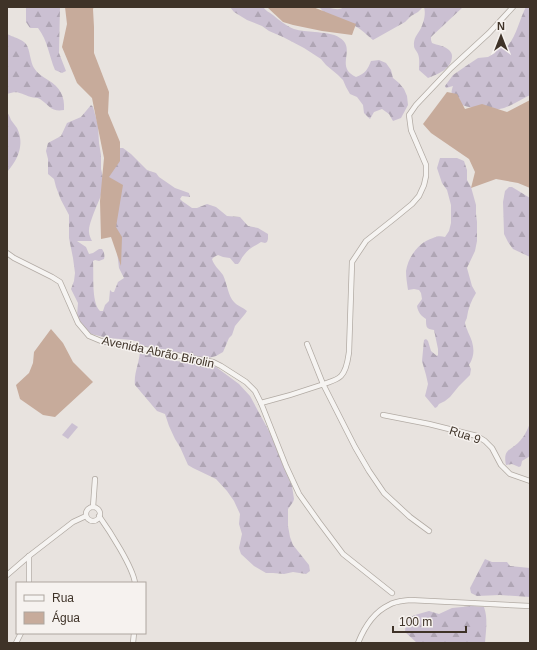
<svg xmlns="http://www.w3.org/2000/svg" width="537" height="650" font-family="Helvetica,sans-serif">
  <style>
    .forest { fill: url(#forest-firs); fill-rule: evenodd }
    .park { fill: #cbc0d2 }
    .water { fill: #c7ab9b }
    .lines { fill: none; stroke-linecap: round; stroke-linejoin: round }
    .minor-casing { stroke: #b2aba4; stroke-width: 6 }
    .minor { stroke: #f6f4f2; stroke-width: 4.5 }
    .labels { text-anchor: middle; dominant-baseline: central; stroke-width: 3; stroke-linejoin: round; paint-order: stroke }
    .street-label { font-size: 12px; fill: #3f3328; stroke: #f6f2ef }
  </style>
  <defs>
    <pattern id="forest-firs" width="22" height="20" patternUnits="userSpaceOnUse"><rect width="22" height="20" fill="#cbc0d2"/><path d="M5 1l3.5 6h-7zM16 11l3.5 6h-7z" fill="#afa5b4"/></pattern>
  </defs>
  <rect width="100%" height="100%" fill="#e8e3df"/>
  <g class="forest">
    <path d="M26,7H60L59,53L66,71L62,73L55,70C49,56 48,41 38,28H30L26,22Z"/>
    <path d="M230,7H263C266,11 269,12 273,15C279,20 286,26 294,29C300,31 308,31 315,32C323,33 333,33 340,38C357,49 334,67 356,77C365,74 368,69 371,61L379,60L386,63L391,70L393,78L399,83L404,89L407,96L408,105L401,118L393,121L389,114L382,109L374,112L370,119L364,113L363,105L357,97L350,94L346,87L343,80L338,75L326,65L321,59L304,48L283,37L269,31L262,26L247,20L234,12Z"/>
    <path d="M322,7C330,7 338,12 344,7H423L418,12L411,16L405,22L373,40C367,35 361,29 355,26C344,20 328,19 320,8Z"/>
    <path d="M424,7H463L431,37V40L432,43C437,45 445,46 449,50C451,52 452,54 452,56C452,69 438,74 428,78L419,70C419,65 420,59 418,54C417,51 414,49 414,46C413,38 418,34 421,28C424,21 426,14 424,7Z"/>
    <path d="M526,7H530V95C522,99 513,105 504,108C498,110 492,109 486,109C473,108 459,108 452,95C451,92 452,89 453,86L446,88L445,86L453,75L466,66L478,58L488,57L495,53L497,49L498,42L500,43L503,49C516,42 519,19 526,7Z"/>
    <path d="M7,34C13,37 22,39 26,44C30,49 30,62 34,68C37,73 42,76 48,80C60,87 65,96 64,110C51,112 50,106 40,99C37,97 34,98 31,97C20,94 19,90 7,94Z"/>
    <path d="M91,105L93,107L98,125L99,143L101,155V169L103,177L118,149L120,148H123L131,154L147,170L156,173L159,177L175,188L189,193L190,197L182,196L180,199L182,201L192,208H197L207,204L216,207L227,216L240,217L248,226L258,228L268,234V239L267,242L265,243L261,242C255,246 248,249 244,255C241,258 241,261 238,264H235L230,258L223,257L218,255L214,257L212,259C214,266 219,269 223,275C227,283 228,296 234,302C237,306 243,307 247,311L245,314L235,326L232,335L229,338L223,352L216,356L205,359H196L175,358H171L170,360L216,367L239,384L250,396L276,444L282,463L292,486L294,499L293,502L288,509V526L290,537L293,545L309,565L310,571L306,574L293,572L284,574L273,573H266L254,566L241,554L239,548L242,534L239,524L240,514L234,501L227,491L216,479L193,468L188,465L180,447L175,439L169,426L165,414L157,411L135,385C133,370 144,356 138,342L132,340L108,338L91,334L86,331L77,316L78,303L71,289L74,281L75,273L73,258L69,238V215L61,200L56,187L54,179L48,174V159L46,151L48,143L61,136L67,123L81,117ZM101,195L117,251L119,268L124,278L118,282L114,292H112L110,290L109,301L105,305L103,311H100C91,302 94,274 93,261L95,260L99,261L104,259C105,255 104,252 102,249H99L93,253L89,254L86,247L77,241H92C91,239 89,235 89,232C88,224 98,204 101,195Z"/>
    <path d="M7,112C9,115 10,117 11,120C13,123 15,125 17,128C25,144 18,160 7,172Z"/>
    <path d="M440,158H457L464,161L467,170V180L471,187L476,205V214L477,222V241L475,251L467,268L472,286L476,293C471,301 468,309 467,317C467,319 465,321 465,323C465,325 467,329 468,332C474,344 476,354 469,365L471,369L470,375L459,386L450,397L445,401L439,404L437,407L435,408L425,396L428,384L426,375L422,361L424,340L426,339L428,341L431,351L437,356L438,355V349L434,330C426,329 426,327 426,319C421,316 418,312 417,306L422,299L421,293L419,290L414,289L408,290C407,283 406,277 406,271C408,257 419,242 433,238C437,236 441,236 445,237L449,231L451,223V205L447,190L442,183L437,168Z"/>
    <polygon points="509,187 512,187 530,198 530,257 513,249 508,242 504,234 503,202 505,191"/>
    <path d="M530,423V456L522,461L521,466L519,467L512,464L506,465C503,450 509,451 518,443C524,437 527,431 530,423Z"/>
    <polygon points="485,559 492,562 507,562 510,566 530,568 530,597 500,595 477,596 471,593 470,588"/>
    <path d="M472,606L484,607C488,618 486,631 485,643H417L405,632L406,619L415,615L429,611L439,614L452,608Z"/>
  </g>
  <polygon class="park" points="72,423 78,427 68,439 62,435"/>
  <g class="water">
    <polygon points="65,7 94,7 93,9 94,27 94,53 109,92 108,113 120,142 120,161 109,177 123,185 116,227 122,237 121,266 111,237 101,239 100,201 104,158 92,98 77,83 62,47 67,24"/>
    <polygon points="267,7 313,7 356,24 352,35 322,31 293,25 283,22"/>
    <polygon points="447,92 457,94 465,109 482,104 507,112 530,100 530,188 518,183 496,179 471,188 475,172 469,159 431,133 423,124"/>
    <polygon points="51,329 63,343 73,362 93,382 55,417 43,415 20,399 16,385 29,373 33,363 34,352"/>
  </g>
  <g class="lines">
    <defs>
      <g id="minor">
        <polyline points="7,253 14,258 52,277 60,282 78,323 89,336 101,341 213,362 221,366 246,382 255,391 261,403 286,466 299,494 319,522 343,554 392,593"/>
        <polyline points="307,344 323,384 355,447 369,471 384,493 410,517 429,531"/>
        <path d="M261,403C281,398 301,392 321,385C328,382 336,381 341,376C347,370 348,359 349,352L352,262L366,241L395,218L412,204L419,196L424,185L426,176V165L411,130L409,115L416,105L451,68L489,33L513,7"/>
        <polyline points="383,415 429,424 477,436 485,441 492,448 501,465 510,474 530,481"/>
        <polyline points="93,507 95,479"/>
        <circle cx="93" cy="514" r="7"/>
        <path d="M99,516C109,530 133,567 135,583"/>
        <polyline points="7,575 29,556 73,522 86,516"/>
        <polyline points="29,583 29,556"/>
        <polyline points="16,643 21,633"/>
        <polyline points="133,643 134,633"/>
        <path d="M358,643C364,628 374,612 389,605C395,601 403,601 410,600L530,606"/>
      </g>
    </defs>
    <use href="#minor" class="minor-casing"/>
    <use href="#minor" class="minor"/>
  </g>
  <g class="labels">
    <g class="street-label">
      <text transform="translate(158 352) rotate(12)">Avenida Abrão Birolin</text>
      <text transform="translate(465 435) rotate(18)">Rua 9</text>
    </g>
  </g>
  <rect width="537" height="650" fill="none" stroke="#3f3328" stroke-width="16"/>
  <rect x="16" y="582" width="130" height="52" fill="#f6f2ef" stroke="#ada69f"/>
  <rect x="24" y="595" width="20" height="6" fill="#f6f4f2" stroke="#ada69f"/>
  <text x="52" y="602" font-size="12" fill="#3f3328">Rua</text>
  <rect x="24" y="612" width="20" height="12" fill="#c7ab9b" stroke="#ada69f"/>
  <text x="52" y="622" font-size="12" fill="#3f3328">Água</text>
  <g transform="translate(501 36)" stroke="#f6f2ef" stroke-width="3" paint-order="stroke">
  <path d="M0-3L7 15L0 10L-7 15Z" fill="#3f3328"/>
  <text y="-6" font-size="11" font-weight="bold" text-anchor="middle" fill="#3f3328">N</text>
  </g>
  <path d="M393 626v6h73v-6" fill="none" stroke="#3f3328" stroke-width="2"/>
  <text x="399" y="626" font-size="12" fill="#3f3328" stroke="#f6f2ef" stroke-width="3" paint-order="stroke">100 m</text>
</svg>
